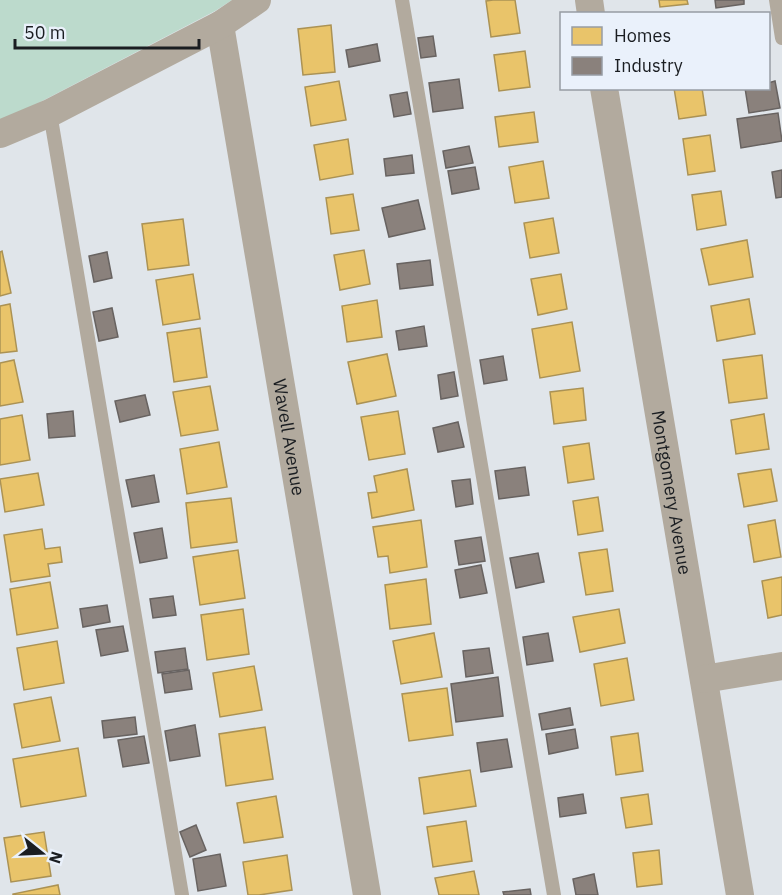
<svg xmlns="http://www.w3.org/2000/svg" width="782" height="895" font-family="'IBM Plex Sans',sans-serif">
  <style>
    .green { fill: #bcdacc }
    .homes { fill: #e9c46a; stroke: #ab9254; stroke-width: 1.5 }
    .industry { fill: #8a817c; stroke: #686361; stroke-width: 1.5 }
    .lines { fill: none; stroke-linecap: round; stroke-linejoin: round }
    .lane { stroke: #b2aa9e; stroke-width: 14 }
    .street { stroke: #b2aa9e; stroke-width: 28 }
    .labels { text-anchor: middle; dominant-baseline: central; stroke-width: 6; stroke-linejoin: round; paint-order: stroke }
    .street-label { font-size: 18px; fill: #1a1d21; stroke: #eaf1fb }
  </style>
  <rect width="100%" height="100%" fill="#e0e5ea"/>
  <polygon class="green" points="0,0 232,0 215,11 21,112 0,120"/>
  <g class="homes">
    <polygon points="493,0 515,0 520,33 491,37 486,1"/>
    <polygon points="659,0 687,0 688,4 660,7"/>
    <polygon points="331,25 335,72 303,75 298,29"/>
    <polygon points="525,51 530,87 499,91 494,55"/>
    <polygon points="339,81 346,120 311,126 305,87"/>
    <polygon points="674,88 702,88 706,115 679,119"/>
    <polygon points="534,112 538,142 499,147 495,117"/>
    <polygon points="710,135 715,171 688,175 683,139"/>
    <polygon points="348,139 353,174 320,180 314,145"/>
    <polygon points="543,161 549,198 515,203 509,167"/>
    <polygon points="721,191 726,225 697,230 692,195"/>
    <polygon points="353,194 359,230 331,234 326,198"/>
    <polygon points="553,218 559,253 530,258 524,223"/>
    <polygon points="183,219 189,265 148,270 142,224"/>
    <polygon points="747,240 753,277 709,285 701,249"/>
    <polygon points="364,250 370,284 340,290 334,255"/>
    <polygon points="2,251 11,293 0,296 0,252"/>
    <polygon points="193,274 200,319 163,325 156,280"/>
    <polygon points="561,274 567,309 538,315 531,279"/>
    <polygon points="749,299 755,334 717,341 711,306"/>
    <polygon points="377,300 382,337 347,342 342,306"/>
    <polygon points="10,304 17,351 0,353 0,306"/>
    <polygon points="572,322 580,371 540,378 532,329"/>
    <polygon points="200,328 207,377 174,382 167,333"/>
    <polygon points="387,354 396,396 357,404 348,362"/>
    <polygon points="762,355 767,398 729,403 723,360"/>
    <polygon points="14,360 23,402 0,406 0,363"/>
    <polygon points="210,386 218,430 181,436 173,392"/>
    <polygon points="583,388 586,420 554,424 550,392"/>
    <polygon points="398,411 405,454 369,460 361,417"/>
    <polygon points="764,414 769,449 736,454 731,420"/>
    <polygon points="22,415 30,460 0,465 0,419"/>
    <polygon points="219,442 227,487 187,494 180,449"/>
    <polygon points="589,443 594,479 568,483 563,447"/>
    <polygon points="407,469 414,510 372,518 368,493 377,492 374,476"/>
    <polygon points="771,469 777,501 744,507 738,474"/>
    <polygon points="38,473 44,505 5,512 0,479"/>
    <polygon points="598,497 603,531 578,535 573,501"/>
    <polygon points="231,498 237,542 191,548 186,503"/>
    <polygon points="421,520 427,567 390,573 388,556 378,557 373,527"/>
    <polygon points="775,520 781,557 754,562 748,525"/>
    <polygon points="42,529 45,549 60,547 62,562 48,564 50,576 11,582 4,535"/>
    <polygon points="607,549 613,591 586,595 579,553"/>
    <polygon points="238,550 245,598 200,605 193,557"/>
    <polygon points="782,577 782,615 768,618 762,581"/>
    <polygon points="426,579 431,624 390,629 385,585"/>
    <polygon points="50,582 58,628 17,635 10,589"/>
    <polygon points="243,609 249,654 207,660 201,615"/>
    <polygon points="619,609 625,643 580,652 573,617"/>
    <polygon points="434,633 442,677 401,684 393,641"/>
    <polygon points="57,641 64,683 24,690 17,648"/>
    <polygon points="627,658 634,700 601,706 594,664"/>
    <polygon points="254,666 262,710 220,717 213,673"/>
    <polygon points="447,688 453,735 409,741 402,694"/>
    <polygon points="51,697 60,741 22,748 14,704"/>
    <polygon points="265,727 273,779 226,786 219,734"/>
    <polygon points="638,733 643,771 616,775 611,737"/>
    <polygon points="78,748 86,796 21,807 13,759"/>
    <polygon points="470,770 476,806 424,814 419,778"/>
    <polygon points="648,794 652,824 626,828 621,798"/>
    <polygon points="276,796 283,837 244,843 237,803"/>
    <polygon points="466,821 472,861 433,867 427,827"/>
    <polygon points="44,832 51,876 11,882 4,838"/>
    <polygon points="659,850 662,884 637,887 633,853"/>
    <polygon points="287,855 292,890 259,895 248,895 243,862"/>
    <polygon points="474,871 479,895 439,895 435,878"/>
    <polygon points="58,885 60,895 13,895 13,894"/>
  </g>
  <g class="industry">
    <polygon points="715,0 744,0 744,4 716,8"/>
    <polygon points="433,36 436,56 421,58 418,38"/>
    <polygon points="377,44 380,61 349,67 346,50"/>
    <polygon points="459,79 463,108 433,112 429,83"/>
    <polygon points="775,81 780,108 749,113 745,88 768,88 768,83"/>
    <polygon points="407,92 411,114 394,117 390,95"/>
    <polygon points="778,113 782,141 741,148 737,119"/>
    <polygon points="469,146 473,163 446,168 443,151"/>
    <polygon points="412,155 414,173 386,176 384,159"/>
    <polygon points="475,167 479,189 452,194 448,171"/>
    <polygon points="782,170 782,197 776,198 772,172"/>
    <polygon points="418,200 425,229 389,237 382,208"/>
    <polygon points="107,252 112,278 94,282 89,256"/>
    <polygon points="430,260 433,285 400,289 397,264"/>
    <polygon points="112,308 118,337 99,341 93,312"/>
    <polygon points="424,326 427,346 399,350 396,331"/>
    <polygon points="503,356 507,380 484,384 480,360"/>
    <polygon points="454,372 458,396 441,399 438,375"/>
    <polygon points="145,395 150,415 120,422 115,401"/>
    <polygon points="73,411 75,436 49,438 47,414"/>
    <polygon points="458,422 464,447 438,452 433,428"/>
    <polygon points="525,467 529,495 499,499 495,471"/>
    <polygon points="154,475 159,502 132,507 126,480"/>
    <polygon points="470,479 473,504 456,507 452,481"/>
    <polygon points="162,528 167,558 140,563 134,533"/>
    <polygon points="481,537 485,561 459,565 455,541"/>
    <polygon points="538,553 544,582 516,588 510,558"/>
    <polygon points="481,565 487,593 460,598 455,570"/>
    <polygon points="173,596 176,615 153,618 150,599"/>
    <polygon points="107,605 110,622 83,627 80,609"/>
    <polygon points="123,626 128,651 101,656 96,630"/>
    <polygon points="548,633 553,661 527,665 523,637"/>
    <polygon points="185,648 188,669 158,673 155,652"/>
    <polygon points="489,648 493,673 466,677 463,651"/>
    <polygon points="189,670 192,689 165,693 162,674"/>
    <polygon points="498,677 503,716 456,722 451,684"/>
    <polygon points="570,708 573,725 542,730 539,714"/>
    <polygon points="135,717 137,734 104,738 102,721"/>
    <polygon points="195,725 200,756 170,761 165,731"/>
    <polygon points="575,729 578,748 549,754 546,734"/>
    <polygon points="144,736 149,763 123,767 118,740"/>
    <polygon points="507,739 512,767 481,772 477,743"/>
    <polygon points="583,794 586,813 560,817 558,798"/>
    <polygon points="196,825 206,850 190,857 180,832"/>
    <polygon points="220,854 226,886 198,891 193,859"/>
    <polygon points="594,874 598,895 576,895 573,879"/>
    <polygon points="530,889 531,895 504,895 503,892"/>
  </g>
  <g class="lines">
    <g class="lane">
      <polyline points="402,0 554,895"/>
      <polyline points="776,0 782,38"/>
      <polyline points="50,113 182,895"/>
    </g>
    <g class="street">
      <polyline points="589,0 591,14"/>
      <path id="s1" d="M220,25L367,895"/>
      <path id="s2" d="M604,88L740,895"/>
      <polyline points="0,134 50,113 220,25 257,0"/>
      <polyline points="704,679 782,666"/>
    </g>
  </g>
  <g class="labels">
    <g class="street-label">
      <text stroke="none"><textPath href="#s1" startOffset="418">Wavell Avenue</textPath></text>
      <text stroke="none"><textPath href="#s2" startOffset="410">Montgomery Avenue</textPath></text>
    </g>
  </g>
  <rect x="560" y="12" width="210" height="78" fill="#eaf1fb" stroke="#979ca4" stroke-width="1.5"/>
  <rect x="572" y="27" width="30" height="18" fill="#e9c46a" stroke="#979ca4" stroke-width="1.5"/>
  <text x="614" y="42" font-size="18" fill="#1a1d21">Homes</text>
  <rect x="572" y="57" width="30" height="18" fill="#8a817c" stroke="#979ca4" stroke-width="1.5"/>
  <text x="614" y="72" font-size="18" fill="#1a1d21">Industry</text>
  <g transform="translate(42 853) rotate(108)" stroke="#eaf1fb" stroke-width="4.5" paint-order="stroke">
  <path d="M0-4.5L10 22L0 15L-10 22Z" fill="#1a1d21"/>
  <text y="-9" font-size="16" font-weight="bold" text-anchor="middle" fill="#1a1d21">N</text>
  </g>
  <path d="M15 39v9h184v-9" fill="none" stroke="#1a1d21" stroke-width="3"/>
  <text x="24" y="39" font-size="18" fill="#1a1d21" stroke="#eaf1fb" stroke-width="4.5" paint-order="stroke">50 m</text>
</svg>
